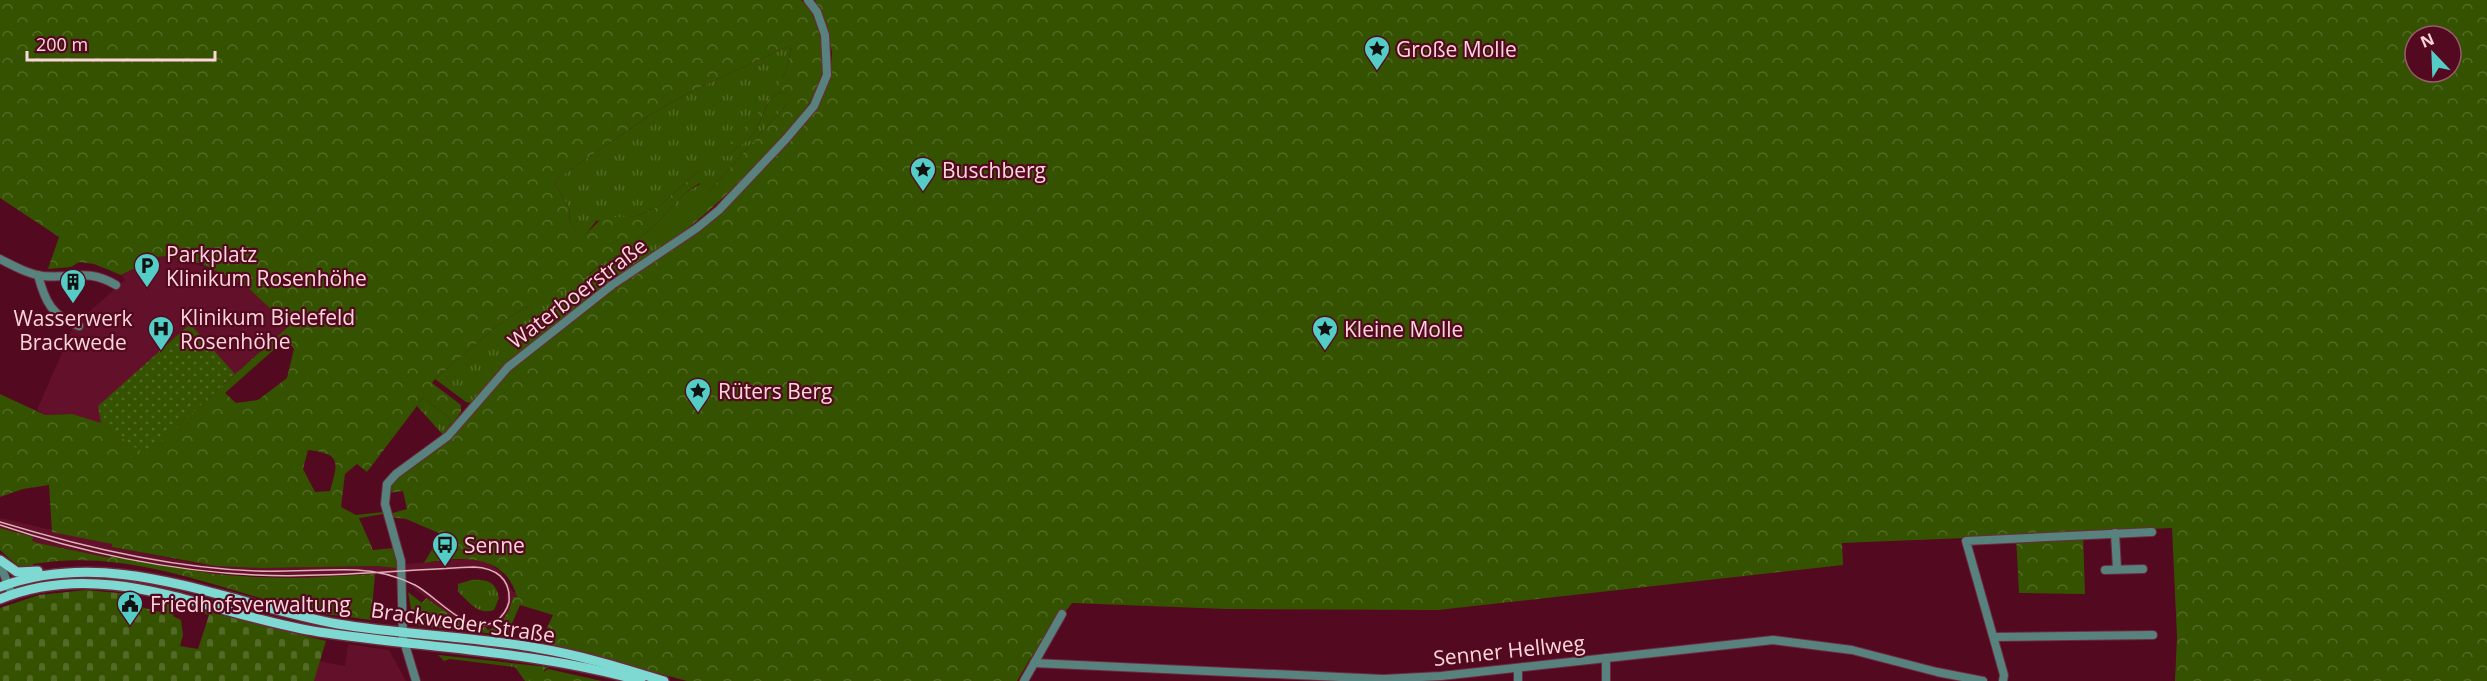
<svg xmlns="http://www.w3.org/2000/svg" width="2487" height="681" font-family="'Open Sans',sans-serif">
  <style>
    .built { fill: #63112a }
    .grass { fill: url(#grass-tufts) }
    .forest { fill: url(#forest-crowns); fill-rule: evenodd }
    .cemetery { fill: url(#cemetery-stones) }
    .park { fill: url(#park-dots) }
    .lines { fill: none; stroke-linecap: round; stroke-linejoin: round }
    .minor-casing { stroke: #6e2a3d; stroke-width: 10 }
    .major-casing { stroke: #6e2a3d; stroke-width: 12 }
    .minor { stroke: #57827e; stroke-width: 8 }
    .major { stroke: #7dd9d2; stroke-width: 9 }
    .tram { stroke: #deb1b9; stroke-width: 1.5 }
    .labels { text-anchor: middle; dominant-baseline: central; stroke-width: 4.5; stroke-linejoin: round; paint-order: stroke }
    .poi-label { font-size: 21px; fill: #fcd6db; stroke: #53091f; text-anchor: start }
    .street-label { font-size: 21px; fill: #fcd6db; stroke: #53091f }
  </style>
  <defs>
    <pattern id="grass-tufts" width="24" height="20" patternUnits="userSpaceOnUse" patternTransform="scale(1.5)"><rect width="24" height="20" fill="#345200"/><path d="M3 7l-1-3M5 7V3M7 7l1-3M15 17l-1-3M17 17v-4M19 17l1-3" fill="none" stroke="#526a25"/></pattern>
    <pattern id="forest-crowns" width="20" height="18" patternUnits="userSpaceOnUse" patternTransform="scale(1.5)"><rect width="20" height="18" fill="#345200"/><path d="M2 6a3 3 0 1 1 6 0M12 15a3 3 0 1 1 6 0" fill="none" stroke="#526a25"/></pattern>
    <pattern id="cemetery-stones" width="16" height="16" patternUnits="userSpaceOnUse" patternTransform="scale(1.5)"><rect width="16" height="16" fill="#345200"/><path d="M2 7V4a2 2 0 0 1 4 0v3zM10 15v-3a2 2 0 0 1 4 0v3z" fill="#526a25"/></pattern>
    <pattern id="park-dots" width="8" height="8" patternUnits="userSpaceOnUse" patternTransform="scale(1.5)"><rect width="8" height="8" fill="#345200"/><path d="M2 2h.1M6 6h.1" fill="none" stroke="#526a25" stroke-width="1.8" stroke-linecap="round"/></pattern>
  </defs>
  <rect width="100%" height="100%" fill="#53091f"/>
  <g class="built">
    <polygon points="167,256 222,272 246,286 289,326 146,455 72,414 45,415 37,410 74,325 125,280 121,275 153,258"/>
    <polygon points="0,518 113,544 112,547 199,564 262,568 377,566 397,568 397,576 368,574 300,578 214,574 110,558 38,543 32,541 32,537 0,528"/>
    <polygon points="476,558 489,563 501,572 513,592 516,592 517,597 513,598 509,611 502,621 483,629 471,629 462,625 412,587 415,584 461,616 481,624 496,619 506,608 507,589 498,575 489,571 474,569 406,572 406,564"/>
    <polygon points="348,644 389,650 406,681 314,681 320,661 345,666"/>
  </g>
  <g class="grass">
    <path d="M791,45C789,87 751,124 727,156C737,147 751,140 758,127C763,115 767,100 778,92L787,94V104L711,189L706,199L663,248L530,345L471,403L466,402L435,379L499,324L523,309L591,273L602,263L622,253L655,225L685,193L700,184L699,171L659,206L637,216L596,221L587,233H579C572,227 567,220 570,210L555,183L557,179L653,113L690,92Z"/>
    <polygon points="423,398 451,419 444,436 417,406"/>
    <path d="M471,580C486,579 496,581 499,598L494,610C477,616 468,600 458,592V584Z"/>
    <polygon points="438,655 548,667 544,670 544,681 525,681 515,667 450,659 444,661"/>
  </g>
  <g class="forest">
    <path d="M0,0H801C811,7 815,20 819,31C823,47 825,65 820,82C807,126 702,220 663,248L659,244C666,219 700,214 711,189L787,104V94L778,92C767,99 763,115 758,127C751,140 737,147 727,156L721,155V152C749,122 789,89 791,45L690,92L653,113L557,179L555,183L570,210C566,220 573,227 579,233H587L602,218L637,216L659,206L699,171H703L704,180L685,193L655,225L622,253L602,263L579,282L523,309L499,324L435,379L432,383L461,405V412L444,436L451,419L423,398L367,472L357,464L345,474L341,507L356,515L383,512L384,514L359,518L373,550L394,548L397,568L377,566L262,568L216,566L112,547V544L52,532L49,485L23,489L0,497V394L45,415L72,414L101,423L146,454L289,326L246,286L202,264L167,256L157,257L121,275L94,264L79,262L71,267L48,269L59,237L0,198ZM286,339L294,349L287,378L258,400L236,403L225,393ZM308,450C342,454 338,462 330,491L315,492L303,469Z"/>
    <path d="M815,0H2487V681H2175L2177,637L2172,528L2083,532L2085,594L2019,593L2016,536L1842,543L1843,565L1438,610L1226,609L1072,603L1030,659L1017,681H687L535,640L542,639L553,615L520,605L507,635L509,624L502,621L509,611L513,597H517C505,553 462,556 424,563L441,534L406,519L391,517L393,513L407,509L403,491L388,493L393,482L400,475L449,440L516,364L614,288L700,231L787,143L820,101L830,79L832,52L826,27ZM2415,36H2451V72H2415Z"/>
    <path d="M0,528L33,537L32,541L38,543L110,558L111,556L214,574L255,577L300,578L375,574L371,620C341,616 310,613 281,604C199,581 119,549 33,564V567L20,568L0,550Z"/>
    <polygon points="408,592 422,603 426,598 471,629 486,627 488,630 504,624 505,635 419,626 412,615"/>
    <polygon points="548,669 602,681 544,681 542,673"/>
  </g>
  <polygon class="cemetery" points="86,590 140,595 137,606 160,612 163,602 176,606 173,616 181,620 183,635 180,646 198,649 209,615 184,608 185,606 326,641 314,681 0,681 0,608 39,595"/>
  <polygon class="park" points="190,324 235,374 146,455 101,423 98,406"/>
  <g class="lines">
    <defs>
      <g id="minor">
        <path d="M0,259C14,266 28,274 43,276C73,279 87,268 116,285"/>
        <path d="M38,275C45,302 52,316 79,326"/>
        <polyline points="2115,533 2117,569"/>
        <polyline points="0,564 12,595"/>
        <polyline points="2105,570 2143,569"/>
        <polyline points="1994,637 2153,635"/>
        <polyline points="1606,658 1606,681"/>
        <polyline points="1034,663 1383,679 1441,676 1773,640 1852,650 1937,672 1983,681"/>
        <polyline points="1518,668 1518,681"/>
        <polyline points="416,681 403,638 401,561 385,504 387,484 396,474 448,436 508,367 612,285 697,228 719,210 786,139 814,106 827,75 825,35 817,12 808,0"/>
        <polyline points="1024,681 1062,614"/>
        <polyline points="2003,681 2004,675 1966,541 2152,532"/>
      </g>
      <g id="major">
        <polyline points="0,560 17,572 38,571"/>
        <path d="M0,587C114,545 226,604 338,624C404,635 471,636 537,648C580,655 622,668 664,681"/>
        <path d="M0,599C107,555 213,616 319,632C426,648 536,651 641,681"/>
      </g>
    </defs>
    <use href="#minor" class="minor-casing"/>
    <use href="#major" class="major-casing"/>
    <use href="#minor" class="minor"/>
    <use href="#major" class="major"/>
    <path class="tram" d="M0,522C82,547 170,568 256,571C290,572 323,569 357,570C377,571 397,576 415,585C438,597 468,638 496,621C503,616 507,610 509,602C511,578 495,568 474,567C401,570 327,578 255,575C170,571 80,552 0,525"/>
  </g>
  <defs>
    <symbol id="sight-pin" viewBox="-11 -11 22 30"><path d="M0 17L-7.5 6A9.5 9.5 0 1 1 7.5 6Z" fill="#54cdc6" stroke="#53091f"/><path d="M0-6L1.8-2.2L6-1.7L2.9 1.2L3.7 5.4L0 3.3L-3.7 5.4L-2.9 1.2L-6-1.7L-1.8-2.2Z" fill="#111"/></symbol>
    <symbol id="parking-pin" viewBox="-11 -11 22 30"><path d="M0 17L-7.5 6A9.5 9.5 0 1 1 7.5 6Z" fill="#54cdc6" stroke="#53091f"/><path d="M-3.5-5.5H1a3.5 3.5 0 0 1 0 7H-1V5.5H-3.5ZM-1-3.4V-.6H.8a1.4 1.4 0 0 0 0-2.8Z" fill="#111"/></symbol>
    <symbol id="building-pin" viewBox="-11 -11 22 30"><path d="M0 17L-7.5 6A9.5 9.5 0 1 1 7.5 6Z" fill="#54cdc6" stroke="#53091f"/><path d="M-4-6H4V6H1V3H-1V6H-4ZM-2.5-4.3h1.7v1.8h-1.7ZM.8-4.3h1.7v1.8H.8ZM-2.5-1h1.7V.8h-1.7ZM.8-1h1.7V.8H.8Z" fill="#111"/></symbol>
    <symbol id="hospital-pin" viewBox="-11 -11 22 30"><path d="M0 17L-7.5 6A9.5 9.5 0 1 1 7.5 6Z" fill="#54cdc6" stroke="#53091f"/><path d="M-5-5h3v3.5h4V-5h3V5h-3V1.5h-4V5h-3Z" fill="#111"/></symbol>
    <symbol id="bus-pin" viewBox="-11 -11 22 30"><path d="M0 17L-7.5 6A9.5 9.5 0 1 1 7.5 6Z" fill="#54cdc6" stroke="#53091f"/><path d="M-5-6H5V4H4V6H2V4H-2V6H-4V4H-5ZM-3.5-4V0h7V-4ZM-3.5 1.2v1.5H-2V1.2ZM2 1.2v1.5H3.5V1.2Z" fill="#111"/></symbol>
    <symbol id="civic-pin" viewBox="-11 -11 22 30"><path d="M0 17L-7.5 6A9.5 9.5 0 1 1 7.5 6Z" fill="#54cdc6" stroke="#53091f"/><path d="M-.6-6.5H3V-4.5H.6V-3L4-1V1h2V6H-6V1h2V-1L-.6-3ZM-1.2 2.5V6h2.4V2.5Z" fill="#111"/></symbol>
  </defs>
  <g fill-rule="evenodd">
    <use href="#sight-pin" x="1362" y="34" width="30" height="40"/>
    <use href="#sight-pin" x="908" y="155" width="30" height="40"/>
    <use href="#parking-pin" x="132" y="251" width="30" height="40"/>
    <use href="#building-pin" x="58" y="267" width="30" height="40"/>
    <use href="#hospital-pin" x="146" y="314" width="30" height="40"/>
    <use href="#sight-pin" x="1310" y="314" width="30" height="40"/>
    <use href="#sight-pin" x="683" y="376" width="30" height="40"/>
    <use href="#bus-pin" x="430" y="530" width="30" height="40"/>
    <use href="#civic-pin" x="115" y="589" width="30" height="40"/>
  </g>
  <g class="labels">
    <g class="poi-label">
      <text x="1396" y="49">Große Molle</text>
      <text x="942" y="170">Buschberg</text>
      <text x="166" y="254">Parkplatz<tspan x="166" dy="24">Klinikum Rosenhöhe</tspan></text>
      <text x="180" y="317">Klinikum Bielefeld<tspan x="180" dy="24">Rosenhöhe</tspan></text>
      <text x="73" y="318" text-anchor="middle">Wasserwerk<tspan x="73" dy="24">Brackwede</tspan></text>
      <text x="1344" y="329">Kleine Molle</text>
      <text x="718" y="391">Rüters Berg</text>
      <text x="464" y="545">Senne</text>
      <text x="150" y="604">Friedhofsverwaltung</text>
    </g>
    <g class="street-label">
      <text transform="translate(577 293) rotate(-37)">Waterboerstraße</text>
      <text transform="translate(463 622) rotate(8)">Brackweder Straße</text>
      <text transform="translate(1509 650) rotate(-6)">Senner Hellweg</text>
    </g>
  </g>
  <g transform="translate(2433 54) rotate(337)"><circle r="28" fill="#53091f" stroke="#975b6a" stroke-width="1.5"/>
  <path d="M0-4.5L10 22L0 15L-10 22Z" fill="#54cdc6"/>
  <text y="-9" font-size="16" font-weight="bold" text-anchor="middle" fill="#fcd6db">N</text>
  </g>
  <path d="M27 51v9h188v-9" fill="none" stroke="#fcd6db" stroke-width="3"/>
  <text x="36" y="51" font-size="18" fill="#fcd6db" stroke="#53091f" stroke-width="4.5" paint-order="stroke">200 m</text>
</svg>
